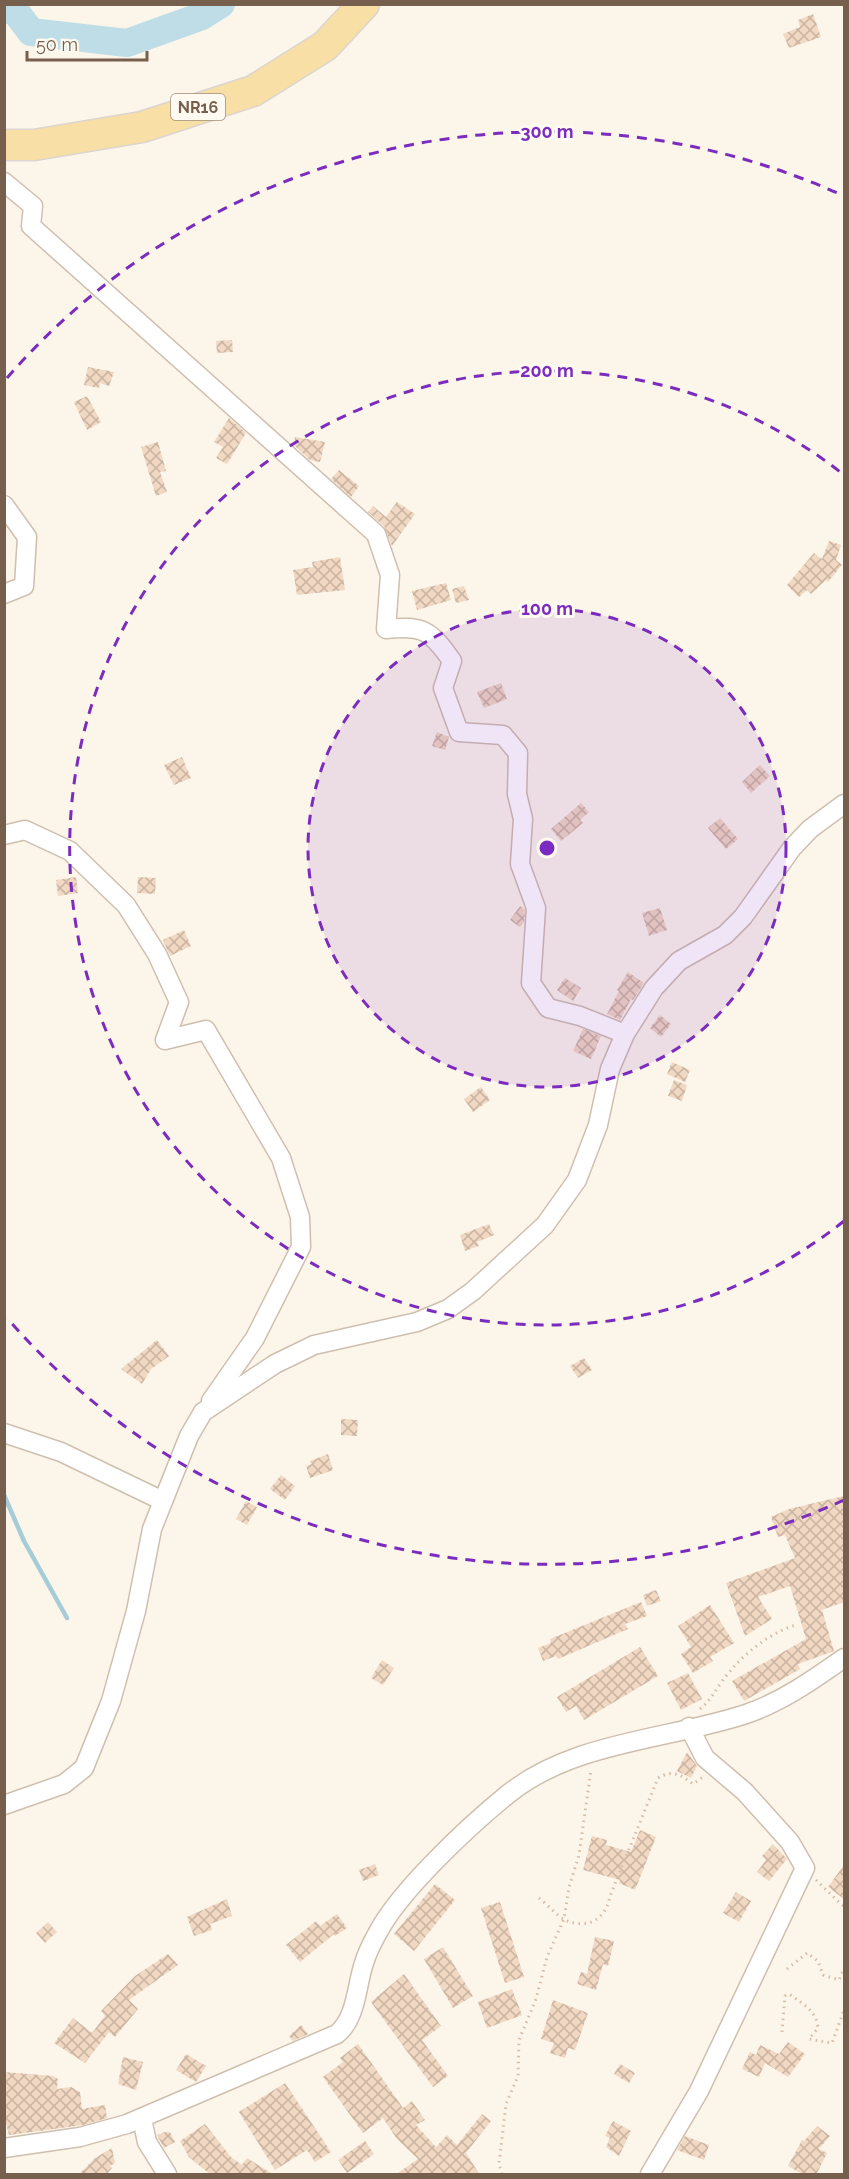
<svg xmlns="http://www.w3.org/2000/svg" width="849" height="2179" font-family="Raleway,sans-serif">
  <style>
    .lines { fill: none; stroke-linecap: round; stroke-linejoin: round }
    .stream { stroke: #a5ccd7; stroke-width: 4.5 }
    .river { stroke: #bedde6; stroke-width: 28 }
    .building { fill: url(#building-cross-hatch) }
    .street-casing { stroke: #cebfaf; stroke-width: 21 }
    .primary-casing { stroke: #dcd5d1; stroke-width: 33 }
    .path { stroke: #d6bca5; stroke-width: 3; stroke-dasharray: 1.5 4.5; stroke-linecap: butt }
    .street { stroke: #fff; stroke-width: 18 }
    .primary { stroke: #f8dfa5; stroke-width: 30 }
    .ring { fill: none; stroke: #7b2cbf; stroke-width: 3; stroke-dasharray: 10 8 }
    .labels { text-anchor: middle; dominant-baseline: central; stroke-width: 6; stroke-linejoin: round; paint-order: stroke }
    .shield { fill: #fffaf1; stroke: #a08e7e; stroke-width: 1.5 }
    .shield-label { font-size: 16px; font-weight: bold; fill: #775f4d }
    .centre { fill: #7b2cbf; stroke: #fffaf1; stroke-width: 3 }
    .ring-label { font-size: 18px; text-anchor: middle; font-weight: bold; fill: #7b2cbf; stroke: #fffaf1; stroke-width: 6; stroke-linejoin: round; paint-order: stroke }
  </style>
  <defs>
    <pattern id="building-cross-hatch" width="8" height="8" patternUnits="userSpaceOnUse" patternTransform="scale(1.5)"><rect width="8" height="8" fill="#f1d8c2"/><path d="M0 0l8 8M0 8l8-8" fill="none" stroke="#c8b2a0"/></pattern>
  </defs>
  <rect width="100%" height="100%" fill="#fcf6ea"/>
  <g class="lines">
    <g class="stream">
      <polyline points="4,23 15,12"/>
      <polyline points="4,1495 24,1541 67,1618"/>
    </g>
    <polyline class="river" points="10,4 31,32 127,43 202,16 221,4"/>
  </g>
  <g class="building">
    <polygon points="813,14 821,37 789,48 783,34 800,27 798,20"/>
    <polygon points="232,340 233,352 217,353 216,341"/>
    <polygon points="88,367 114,372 109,386 100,383 99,388 84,385"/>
    <polygon points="87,396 101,422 87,430 74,402"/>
    <polygon points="229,418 246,433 227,464 216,458 223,447 214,442"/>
    <polygon points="295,437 325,442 320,462 310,460 294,445"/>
    <polygon points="158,442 166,471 160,472 167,492 156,496 141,447"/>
    <polygon points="339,470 359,486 351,497 331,479"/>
    <polygon points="397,502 415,514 392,546 384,526 368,512 373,506 386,517"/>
    <polygon points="829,541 841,545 836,560 842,565 828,582 826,580 811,594 807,590 799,597 787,585 814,553 822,559"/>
    <polygon points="340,557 345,590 297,595 293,570 313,567 312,562"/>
    <polygon points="446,583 451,600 417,610 412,591"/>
    <polygon points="464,586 469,600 456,603 452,589"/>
    <polygon points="501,683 507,699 484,708 477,692"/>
    <polygon points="437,732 449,737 445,750 432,746"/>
    <polygon points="182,757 191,778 174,785 164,765"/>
    <polygon points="760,765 770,776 751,793 742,782"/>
    <polygon points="581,803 589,812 580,820 583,823 561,841 551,829"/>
    <polygon points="720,818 738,839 726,849 708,828"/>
    <polygon points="76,877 78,893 58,896 56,880"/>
    <polygon points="138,877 156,878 155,894 137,893"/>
    <polygon points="520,906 525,910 524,922 520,927 510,920"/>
    <polygon points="660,908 667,930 649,936 642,913"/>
    <polygon points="184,930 191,946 170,956 163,940"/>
    <polygon points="628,972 644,983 633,1000 631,999 620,1020 607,1014 619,991 617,990"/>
    <polygon points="565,978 581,988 573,1001 557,990"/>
    <polygon points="660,1015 671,1024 661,1037 650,1028"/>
    <polygon points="583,1029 601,1036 591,1059 573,1051"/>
    <polygon points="672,1062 690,1070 685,1082 667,1074"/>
    <polygon points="674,1080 687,1085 682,1101 668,1096"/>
    <polygon points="481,1087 490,1100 473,1112 464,1099"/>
    <polygon points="489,1224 494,1235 477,1242 479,1246 465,1251 460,1235"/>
    <polygon points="157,1340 169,1356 151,1369 142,1384 121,1369"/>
    <polygon points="584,1358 592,1370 578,1378 570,1366"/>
    <polygon points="341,1419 358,1420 357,1436 341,1435"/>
    <polygon points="328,1454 333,1470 310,1478 306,1466 312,1464 310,1461"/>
    <polygon points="281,1475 295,1486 285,1500 270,1489"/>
    <polygon points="844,1496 844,1602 822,1610 834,1651 798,1664 800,1669 744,1701 732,1681 806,1639 790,1586 758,1597 772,1619 745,1636 726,1583 795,1558 785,1535 778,1537 771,1517 789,1509"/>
    <polygon points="246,1501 257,1507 247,1525 236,1519"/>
    <polygon points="656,1590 661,1601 647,1606 643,1595"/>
    <polygon points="641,1602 647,1616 625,1624 628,1629 558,1659 556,1656 543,1661 538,1648 551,1643 550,1639"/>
    <polygon points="710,1605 734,1643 710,1657 713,1661 693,1673 681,1654 691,1647 678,1626"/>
    <polygon points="640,1647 658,1676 584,1720 576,1706 566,1712 557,1697"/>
    <polygon points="382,1660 394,1668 383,1685 371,1678"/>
    <polygon points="688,1673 702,1699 681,1710 667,1683"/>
    <polygon points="687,1752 697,1766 691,1778 677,1771"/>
    <polygon points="640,1830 656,1837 635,1890 619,1883 620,1880 583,1870 592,1836 607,1840 606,1845 631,1852"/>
    <polygon points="773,1844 787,1859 769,1881 757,1872 766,1860 762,1856"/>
    <polygon points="375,1864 379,1875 363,1881 359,1870"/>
    <polygon points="844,1865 844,1899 828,1887"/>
    <polygon points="435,1884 455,1900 414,1951 394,1934"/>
    <polygon points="736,1892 751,1901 739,1922 723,1913"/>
    <polygon points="227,1899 232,1916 210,1924 212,1930 194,1936 187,1917"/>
    <polygon points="500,1902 524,1977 505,1983 481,1908"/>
    <polygon points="337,1914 347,1928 335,1936 334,1934 300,1962 286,1945 316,1921 320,1926"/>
    <polygon points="48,1922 57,1932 45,1943 36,1933"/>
    <polygon points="595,1937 614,1941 608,1966 603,1964 596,1990 577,1984 581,1972 587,1974"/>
    <polygon points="443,1947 473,1996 453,2008 424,1959"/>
    <polygon points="168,1954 178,1965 129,2000 138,2009 115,2037 109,2032 85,2063 54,2043 73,2018 92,2033 105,2016 101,2011 135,1976"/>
    <polygon points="404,1974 441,2026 422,2040 448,2076 433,2087 371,2002"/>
    <polygon points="512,1989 522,2015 487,2028 478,2002"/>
    <polygon points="553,2000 588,2013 575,2050 568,2048 565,2058 550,2053 554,2043 541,2039"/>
    <polygon points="301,2025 308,2034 293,2041 289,2036"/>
    <polygon points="788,2042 805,2054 788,2077 765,2063 759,2077 742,2069 750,2052 756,2055 760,2045 779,2054"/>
    <polygon points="358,2044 403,2108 412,2101 425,2120 416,2125 436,2147 447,2135 457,2145 482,2114 491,2121 466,2153 480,2175 395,2175 418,2159 397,2139 383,2118 363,2133 323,2077 343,2062 340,2058"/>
    <polygon points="186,2054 206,2066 196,2082 176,2070"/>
    <polygon points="123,2057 143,2062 136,2090 118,2084"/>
    <polygon points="620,2064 635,2073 629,2083 614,2074"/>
    <polygon points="4,2072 53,2076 58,2079 57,2089 71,2087 80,2092 82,2109 105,2105 107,2118 83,2125 9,2135 4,2115"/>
    <polygon points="285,2083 331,2152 315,2162 307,2150 275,2170 239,2112"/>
    <polygon points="613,2121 631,2131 619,2156 606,2147 610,2138 605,2136"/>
    <polygon points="205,2124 231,2157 242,2165 247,2158 274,2175 211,2175 189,2157 180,2141"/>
    <polygon points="817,2126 830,2136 819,2149 827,2153 816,2175 804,2175 788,2166 802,2140 804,2141"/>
    <polygon points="165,2132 170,2132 175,2142 164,2148 157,2135"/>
    <polygon points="685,2136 709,2145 704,2160 677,2150"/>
    <polygon points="365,2141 374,2154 347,2173 338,2160"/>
    <polygon points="112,2148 115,2163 110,2166 112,2168 106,2175 78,2175 95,2158"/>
  </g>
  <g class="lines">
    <defs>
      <g id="street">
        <path d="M4,182L33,206L31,226L376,534L390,575L386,629C424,625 431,631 452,661L443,688L459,732L503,735L518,753L517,794L523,819L520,864L536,908L531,983L548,1008L580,1016L625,1034"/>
        <polyline points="4,505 27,537 24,586 4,594"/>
        <polyline points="4,835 25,830 70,851 126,905 157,954 179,1002 165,1040 206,1030 281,1158 300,1217 301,1247 255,1338 211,1401"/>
        <polyline points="4,1433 61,1452 163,1501"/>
        <polyline points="4,1805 64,1784 84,1768 111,1701 136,1611 152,1529 189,1436 203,1412 275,1364 314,1345 417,1322 448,1309 473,1291 545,1225 577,1180 598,1125 610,1069 625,1034 654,988 679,961 725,935 743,917 792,848 810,829 844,804"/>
        <polyline points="142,2119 147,2142 167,2174"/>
        <path d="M4,2148L80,2137L127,2124L337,2034C357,2017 356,1987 364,1963C367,1953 372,1943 377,1934C399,1891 469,1826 507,1795C573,1741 668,1740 746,1714C782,1702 814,1679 844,1658"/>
        <polyline points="650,2174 699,2091 805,1868 790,1842 745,1792 705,1758 689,1727"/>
      </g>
      <polyline id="primary" points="4,145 34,145 142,127 253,91 325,46 364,4"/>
    </defs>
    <use href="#street" class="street-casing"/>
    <use href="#primary" class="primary-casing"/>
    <g class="path">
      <path d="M700,1709C710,1701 715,1691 723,1680C740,1657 768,1633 796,1625"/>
      <polyline points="816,1880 844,1907"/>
      <path d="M539,1898C547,1904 556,1915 565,1920C588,1930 606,1919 610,1896L658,1778C673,1769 681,1775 693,1784L703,1777"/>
      <polyline points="787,1969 807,1953 818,1961 823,1975 839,1980 844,1969"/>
      <path d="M782,2032L785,1996L789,1994C803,2004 816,2010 818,2028L809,2039L832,2043L844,2010"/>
      <polyline points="502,2174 499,2164 506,2104 518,2076 519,2040 536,1999 547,1957 564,1919 569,1887 579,1855 591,1770"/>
    </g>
    <use href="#street" class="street"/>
    <use href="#primary" class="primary"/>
  </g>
  <circle cx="547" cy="848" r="239" fill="#7b2cbf" fill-opacity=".12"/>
  <g class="ring">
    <circle cx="547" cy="848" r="239"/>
    <path d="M844 1221A477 477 0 1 1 844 475"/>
    <path d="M844 1500A716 716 0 0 1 7 1318M7 378A716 716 0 0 1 844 196"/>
  </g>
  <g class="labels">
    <rect class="shield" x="171" y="94" width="54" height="26" rx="4.5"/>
    <g class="shield-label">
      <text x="198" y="107">NR16</text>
    </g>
  </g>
  <circle cx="547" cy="848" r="9" class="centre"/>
  <g class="ring-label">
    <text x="547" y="138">300 m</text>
    <text x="547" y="377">200 m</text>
    <text x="547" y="615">100 m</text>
  </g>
  <rect width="849" height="2179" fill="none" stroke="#775f4d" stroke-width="12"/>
  <path d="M27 51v9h120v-9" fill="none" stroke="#775f4d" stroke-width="3"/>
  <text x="36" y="51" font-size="18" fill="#775f4d" stroke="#fffaf1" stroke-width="4.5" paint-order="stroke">50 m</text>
</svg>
